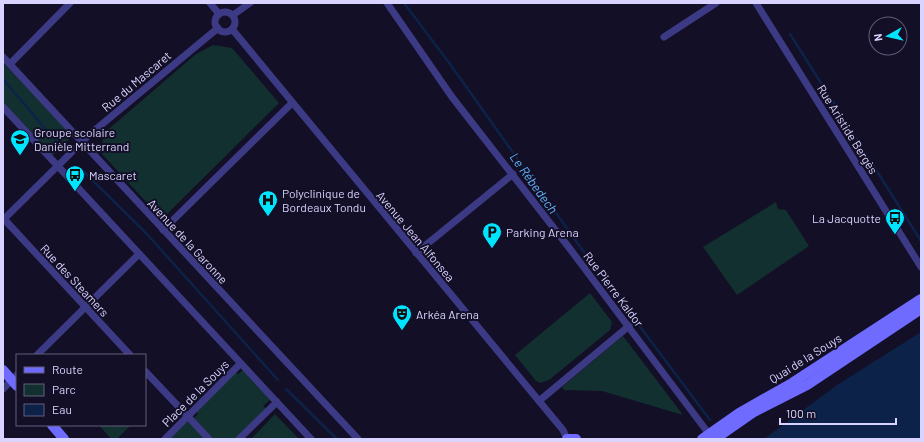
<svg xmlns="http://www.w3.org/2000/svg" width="924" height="442" font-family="Barlow,sans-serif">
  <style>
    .green { fill: #12302f }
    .water { fill: #0c2248 }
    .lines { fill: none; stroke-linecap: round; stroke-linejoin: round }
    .stream { stroke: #0c2248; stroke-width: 2.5 }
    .street { stroke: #3d3a85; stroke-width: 7 }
    .secondary { stroke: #6f6bff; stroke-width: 10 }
    .labels { text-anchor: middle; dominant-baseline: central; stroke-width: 4; stroke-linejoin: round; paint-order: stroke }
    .street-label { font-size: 12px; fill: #d9d4ff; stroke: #130f26 }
    .poi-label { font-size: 12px; fill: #d9d4ff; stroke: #130f26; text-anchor: start }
    .water-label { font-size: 13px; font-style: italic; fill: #62b6ff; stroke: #130f26 }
  </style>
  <rect width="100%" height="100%" fill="#130f26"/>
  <g class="green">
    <polygon points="213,45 232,48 279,103 162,219 102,154 103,134 196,54"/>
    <polygon points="3,63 69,132 65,135 69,140 52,156 3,103"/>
    <polygon points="776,202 778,209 786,210 809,246 737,295 703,247"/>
    <polygon points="590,293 612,322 610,330 549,380 540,383 536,381 515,355"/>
    <polygon points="623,336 683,415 602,391 564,390 562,387"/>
    <polygon points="243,370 270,400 263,406 267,409 237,439 214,439 194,418 198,414 196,411 235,372 238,374"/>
    <polygon points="275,414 299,439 251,439"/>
    <polygon points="188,422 205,439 168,439 183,423"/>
    <polygon points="99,425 131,425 117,439 111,439"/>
  </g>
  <polygon class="water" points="921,332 921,439 764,439 837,385"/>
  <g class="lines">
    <g class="stream">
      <polyline points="404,3 450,64 581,248 710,420"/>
      <polyline points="790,34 921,241"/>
      <polyline points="3,79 60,146"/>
      <polyline points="79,167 146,233 278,380"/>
      <polyline points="286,389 337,439"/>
    </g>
    <g class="street">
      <polyline points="210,3 219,14"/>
      <polyline points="387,3 452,97 567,245 709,434"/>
      <polyline points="756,3 921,267"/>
      <circle cx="225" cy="22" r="10"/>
      <polyline points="233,15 250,3"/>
      <polyline points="232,29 539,401 563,430 567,439"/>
      <polyline points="664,37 716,3"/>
      <polyline points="3,57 358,439"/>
      <polyline points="10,64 70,3"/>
      <polyline points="3,107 311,439"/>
      <polyline points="4,219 130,355"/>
      <polyline points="3,220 89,135 218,28"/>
      <polyline points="163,230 292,103"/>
      <polyline points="416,253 513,174"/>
      <polyline points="37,355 139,254"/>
      <polyline points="145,371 209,439"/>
      <polyline points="3,389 17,375"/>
      <polyline points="539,401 629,326"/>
      <polyline points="165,439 240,364"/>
      <polyline points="239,439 277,402"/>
    </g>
    <g class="secondary">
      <polyline points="3,370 17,386"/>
      <polyline points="52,425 64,439"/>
      <polyline points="567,439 576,439"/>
      <polyline points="702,439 739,413 792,383 921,299"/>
      <polyline points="715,439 754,412 807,385 921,309"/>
    </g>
  </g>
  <defs>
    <symbol id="school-pin" viewBox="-11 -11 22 30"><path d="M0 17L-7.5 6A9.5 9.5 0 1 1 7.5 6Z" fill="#00e5ff" stroke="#130f26"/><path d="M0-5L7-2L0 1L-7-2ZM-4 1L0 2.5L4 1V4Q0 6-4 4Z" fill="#111"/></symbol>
    <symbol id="bus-pin" viewBox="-11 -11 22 30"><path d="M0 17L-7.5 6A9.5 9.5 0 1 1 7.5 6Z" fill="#00e5ff" stroke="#130f26"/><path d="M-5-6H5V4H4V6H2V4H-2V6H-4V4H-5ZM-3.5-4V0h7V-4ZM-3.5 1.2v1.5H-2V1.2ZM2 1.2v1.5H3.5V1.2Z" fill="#111"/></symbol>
    <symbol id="hospital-pin" viewBox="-11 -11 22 30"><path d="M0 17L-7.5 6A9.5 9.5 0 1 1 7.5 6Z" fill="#00e5ff" stroke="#130f26"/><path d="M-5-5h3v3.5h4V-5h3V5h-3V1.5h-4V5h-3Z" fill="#111"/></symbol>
    <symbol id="parking-pin" viewBox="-11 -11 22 30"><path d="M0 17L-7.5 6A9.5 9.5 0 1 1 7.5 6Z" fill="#00e5ff" stroke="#130f26"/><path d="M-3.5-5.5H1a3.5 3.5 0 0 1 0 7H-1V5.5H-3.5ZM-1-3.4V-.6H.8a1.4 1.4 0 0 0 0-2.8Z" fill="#111"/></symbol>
    <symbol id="theatre-pin" viewBox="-11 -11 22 30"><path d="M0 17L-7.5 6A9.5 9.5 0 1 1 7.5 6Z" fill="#00e5ff" stroke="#130f26"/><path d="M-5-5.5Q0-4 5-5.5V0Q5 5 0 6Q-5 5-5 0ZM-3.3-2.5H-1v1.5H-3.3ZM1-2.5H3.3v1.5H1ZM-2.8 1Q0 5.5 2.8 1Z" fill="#111"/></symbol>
  </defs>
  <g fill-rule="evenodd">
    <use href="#school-pin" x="9" y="128" width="22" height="30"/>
    <use href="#bus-pin" x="64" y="164" width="22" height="30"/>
    <use href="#hospital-pin" x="257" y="189" width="22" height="30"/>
    <use href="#bus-pin" x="884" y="207" width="22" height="30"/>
    <use href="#parking-pin" x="481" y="221" width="22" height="30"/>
    <use href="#theatre-pin" x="391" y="303" width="22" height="30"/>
  </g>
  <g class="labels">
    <g class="street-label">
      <text transform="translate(136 81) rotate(-40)">Rue du Mascaret</text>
      <text transform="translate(848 129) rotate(58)">Rue Aristide Bergès</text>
      <text transform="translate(416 236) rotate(50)">Avenue Jean Alfonsea</text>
      <text transform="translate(188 241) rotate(47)">Avenue de la Garonne</text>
      <text transform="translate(75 280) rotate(47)">Rue des Steamers</text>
      <text transform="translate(614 289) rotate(53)">Rue Pierre Kaldor</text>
      <text transform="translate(805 358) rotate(-32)">Quai de la Souys</text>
      <text transform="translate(195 393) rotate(-45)">Place de la Souys</text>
    </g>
    <g class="poi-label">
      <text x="34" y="132">Groupe scolaire<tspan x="34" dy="14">Danièle Mitterrand</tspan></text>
      <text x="89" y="175">Mascaret</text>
      <text x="282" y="193">Polyclinique de<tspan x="282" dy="14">Bordeaux Tondu</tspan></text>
      <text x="881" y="218" text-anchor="end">La Jacquotte</text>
      <text x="506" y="232">Parking Arena</text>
      <text x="416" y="314">Arkéa Arena</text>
    </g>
    <g class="water-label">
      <text transform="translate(534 183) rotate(54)">Le Rébedech</text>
    </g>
  </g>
  <rect width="924" height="442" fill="none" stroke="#d9d4ff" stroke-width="8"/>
  <rect x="16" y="354" width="130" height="72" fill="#130f26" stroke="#625e7d"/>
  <rect x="24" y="367" width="20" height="6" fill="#6f6bff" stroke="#625e7d"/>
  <text x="52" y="374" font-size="12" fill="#d9d4ff">Route</text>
  <rect x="24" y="384" width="20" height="12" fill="#12302f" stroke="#625e7d"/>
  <text x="52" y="394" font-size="12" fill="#d9d4ff">Parc</text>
  <rect x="24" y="404" width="20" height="12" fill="#0c2248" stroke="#625e7d"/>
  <text x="52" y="414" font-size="12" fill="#d9d4ff">Eau</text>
  <g transform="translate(888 36) rotate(262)"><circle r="19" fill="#130f26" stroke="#625e7d"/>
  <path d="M0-3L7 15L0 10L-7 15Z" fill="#00e5ff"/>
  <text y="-6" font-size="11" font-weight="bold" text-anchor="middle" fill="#d9d4ff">N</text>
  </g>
  <path d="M780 418v6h116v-6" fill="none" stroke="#d9d4ff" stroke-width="2"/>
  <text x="786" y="418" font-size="12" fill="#d9d4ff" stroke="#130f26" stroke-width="3" paint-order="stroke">100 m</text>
</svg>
